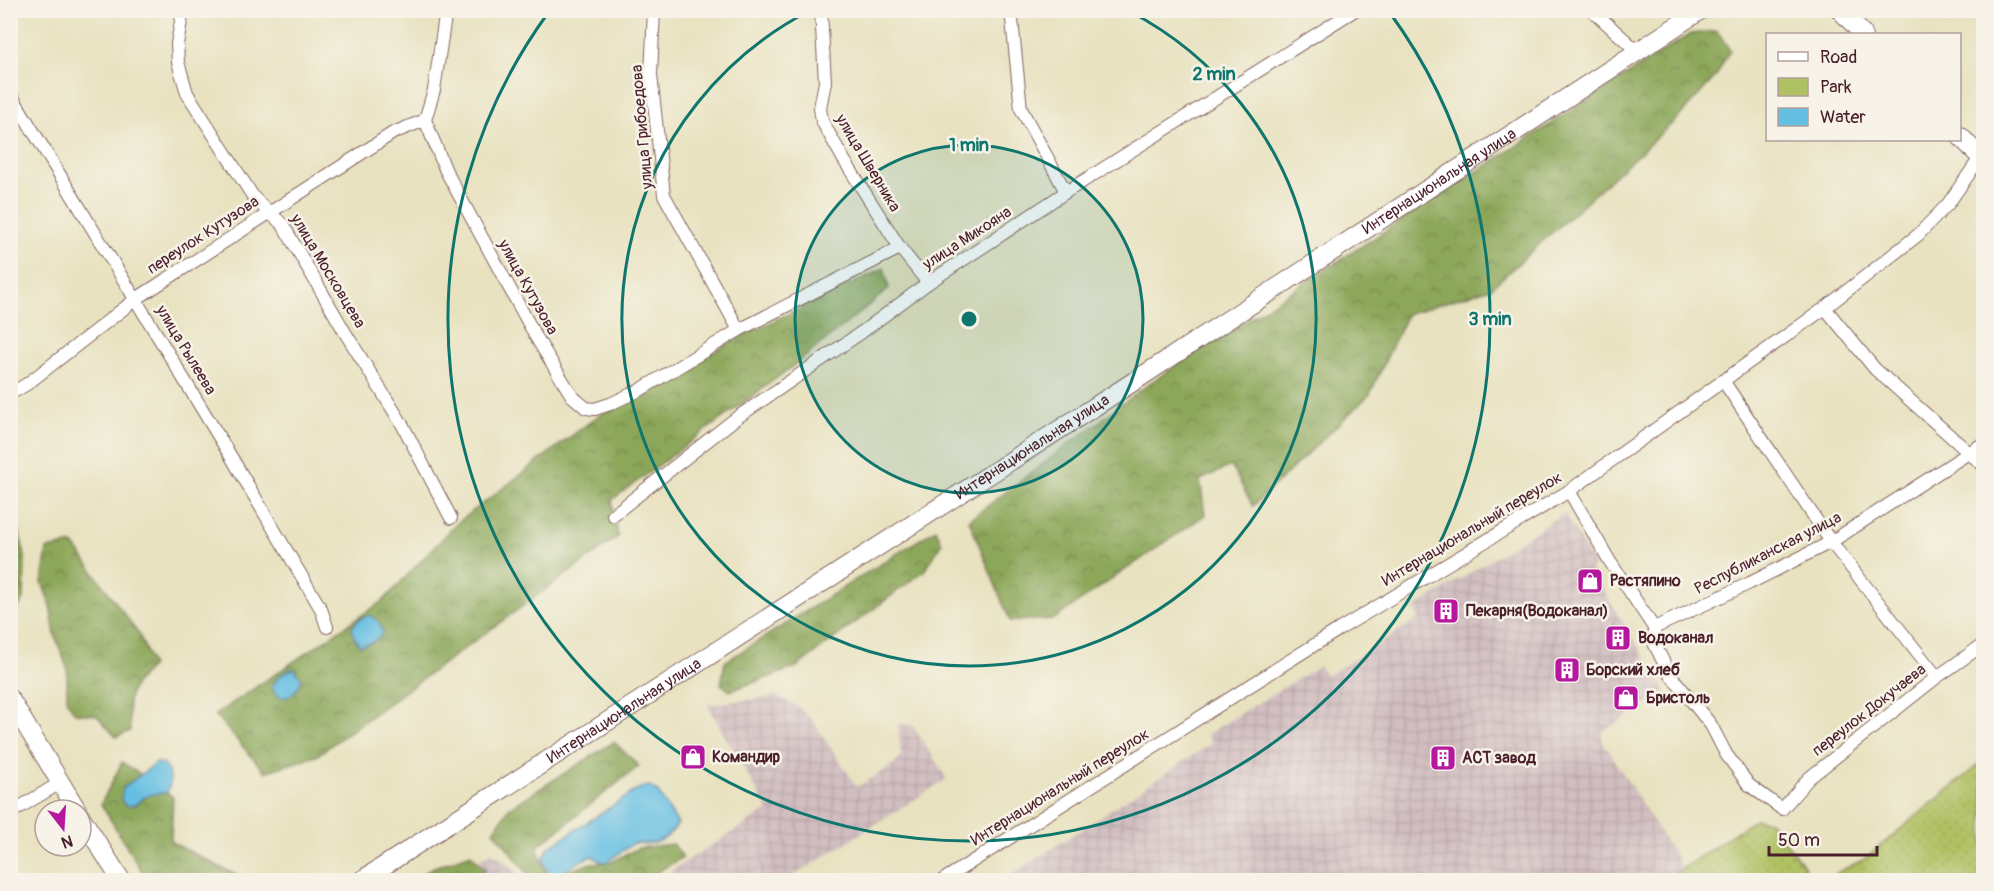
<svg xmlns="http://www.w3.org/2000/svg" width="1994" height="891" font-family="Pangolin,sans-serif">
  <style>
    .industrial { fill: url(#industrial-grid) }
    .green { fill: url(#green-dots); stroke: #7d7048; stroke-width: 1.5 }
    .forest { fill: url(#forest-crowns); stroke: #6b6342; stroke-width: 1.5 }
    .water { fill: #65bfe3; stroke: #586f87; stroke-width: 1.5 }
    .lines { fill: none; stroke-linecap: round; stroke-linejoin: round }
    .minor-casing { stroke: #81635f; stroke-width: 14 }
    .secondary-casing { stroke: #81635f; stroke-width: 20 }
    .minor { stroke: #fff; stroke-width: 12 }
    .secondary { stroke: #fff; stroke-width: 18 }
    .ring { fill: none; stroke: #0f766e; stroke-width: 3 }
    .labels { text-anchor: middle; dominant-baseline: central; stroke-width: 5; stroke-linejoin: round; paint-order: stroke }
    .street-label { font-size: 16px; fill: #4a1f2b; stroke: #f7f3e8 }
    .poi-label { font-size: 16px; font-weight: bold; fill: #4a1f2b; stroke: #f7f3e8; text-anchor: start }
    .centre { fill: #0f766e; stroke: #f7f3e8; stroke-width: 3 }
    .ring-label { font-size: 18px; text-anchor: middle; font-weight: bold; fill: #0f766e; stroke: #f7f3e8; stroke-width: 5; stroke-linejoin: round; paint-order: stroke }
  </style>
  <defs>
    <pattern id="industrial-grid" width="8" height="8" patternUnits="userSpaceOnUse" patternTransform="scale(1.5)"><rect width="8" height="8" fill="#d2bec1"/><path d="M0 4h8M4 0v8" fill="none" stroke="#b6a3a6"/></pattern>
    <pattern id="green-dots" width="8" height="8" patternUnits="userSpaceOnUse" patternTransform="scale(1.5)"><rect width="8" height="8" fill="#b0c164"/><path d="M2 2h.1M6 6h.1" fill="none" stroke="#99a557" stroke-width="1.8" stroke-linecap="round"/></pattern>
    <pattern id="forest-crowns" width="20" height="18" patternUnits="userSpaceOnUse" patternTransform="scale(1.5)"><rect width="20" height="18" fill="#8ca75a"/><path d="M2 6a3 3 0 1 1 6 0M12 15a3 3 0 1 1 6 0" fill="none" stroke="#74874b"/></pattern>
  </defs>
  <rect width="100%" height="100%" fill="#f7f3e8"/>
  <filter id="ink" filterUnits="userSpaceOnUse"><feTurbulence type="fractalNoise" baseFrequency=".0167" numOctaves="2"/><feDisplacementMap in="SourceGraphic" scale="12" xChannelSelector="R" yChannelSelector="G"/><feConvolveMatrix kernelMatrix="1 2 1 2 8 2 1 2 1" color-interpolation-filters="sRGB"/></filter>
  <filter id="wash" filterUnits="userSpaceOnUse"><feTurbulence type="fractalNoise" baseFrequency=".008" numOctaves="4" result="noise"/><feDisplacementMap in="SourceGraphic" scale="24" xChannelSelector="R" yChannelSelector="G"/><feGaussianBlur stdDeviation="1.35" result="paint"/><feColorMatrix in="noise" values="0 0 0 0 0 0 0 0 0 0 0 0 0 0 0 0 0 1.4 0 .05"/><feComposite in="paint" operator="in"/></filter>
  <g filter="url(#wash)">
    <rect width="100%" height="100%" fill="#e8e2c0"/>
    <g class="industrial">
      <polygon points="1564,513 1595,566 1590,569 1666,692 1602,732 1602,740 1683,869 1666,880 1004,880 1212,743 1207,734 1319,666 1326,676 1341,667 1419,618 1413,609"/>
      <polygon points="776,696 797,706 812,720 857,787 897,762 901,755 898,724 913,726 947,779 787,880 656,880 768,810 707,705"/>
      <polygon points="492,852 514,869 521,880 449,880"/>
    </g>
    <g class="green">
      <polygon points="1983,761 1983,880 1827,880 1840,871 1863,860"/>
      <polygon points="1755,819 1769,821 1805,867 1798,874 1804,880 1666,880"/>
    </g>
    <g class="forest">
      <polygon points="1717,31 1730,50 1716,76 1678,118 1491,288 1407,314 1370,394 1253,506 1231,466 1200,480 1205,515 1054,619 1010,621 969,520 1151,382 1690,34"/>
      <polygon points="884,268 889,289 801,360 612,500 618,537 316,756 265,772 215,715 384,600 457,523 598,416 744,335"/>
      <polygon points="10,469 13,473 13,507 25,556 24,597 11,622"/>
      <polygon points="936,529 942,544 924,571 795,668 730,691 721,684 725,662"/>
      <path d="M73,544L139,634L152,666C125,691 128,696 130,731L116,737L96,715L75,713L67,701V668L55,635L49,601L42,583L47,549Z"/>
      <polygon points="614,742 639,766 537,847 548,878 591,863 610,863 638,848 673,844 683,857 644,880 533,880 494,831 509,808"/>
      <polygon points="122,762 173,797 171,842 238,876 233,880 147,880 101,804"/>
      <polygon points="471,854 486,870 467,880 412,880 434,867"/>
    </g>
    <g class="water">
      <polygon points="369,615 379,622 383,633 373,642 360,646 354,637 352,628 358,620"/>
      <path d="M294,669L302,679L296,690L287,698L277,696L272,687C277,677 283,671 294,669Z"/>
      <path d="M156,763L164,764C170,775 174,781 166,793C153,793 145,795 135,805L126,806L121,800L123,788Z"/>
      <path d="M650,786L658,792L678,824C665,842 656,845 634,843L607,862L600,861L592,856C578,859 568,871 556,877L548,872L543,859L549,847L640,788Z"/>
    </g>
  </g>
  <g filter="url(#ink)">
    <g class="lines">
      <defs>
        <g id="minor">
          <polyline points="183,10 177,44 178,62 187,93 254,198 283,225 346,334 402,424 451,518"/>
          <polyline points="446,10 434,90 425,120 446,171 536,337 572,396 586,408 595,409 610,404 640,390 739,330 900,248"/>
          <polyline points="654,10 651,75 664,195 739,330"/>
          <polyline points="821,10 825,82 820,108 822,121 844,160 900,248 928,283"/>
          <polyline points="1011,10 1021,109 1066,192"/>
          <polyline points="1592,10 1638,52"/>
          <polyline points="10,93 233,460 321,609 327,627"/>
          <polyline points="1825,308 1875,369 1984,466"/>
          <polyline points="1724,382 1831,542 1937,677"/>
          <polyline points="10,394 27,384 136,299 393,133 425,120"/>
          <polyline points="1569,491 1609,560 1654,628 1655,645 1669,673 1711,725 1726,754 1749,785 1782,809 1809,778 1937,677 1984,644"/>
          <polyline points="613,515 735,419 862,332 928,283 1066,192 1355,10"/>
          <polyline points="1654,628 1750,583 1831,542 1984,443"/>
          <polyline points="10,813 60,783"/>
          <polyline points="943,880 1338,630 1569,491 1825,308 1918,235 1948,204 1980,158"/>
        </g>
        <g id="secondary">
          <polyline points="1840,10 1863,34"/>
          <polyline points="1960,136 1984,161"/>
          <polyline points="10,699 77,810"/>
          <polyline points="81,817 121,880"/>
          <path id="s1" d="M362,880L1136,380L1701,10"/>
        </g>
      </defs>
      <use href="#minor" class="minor-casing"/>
      <use href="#secondary" class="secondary-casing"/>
      <use href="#minor" class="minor"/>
      <use href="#secondary" class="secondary"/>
    </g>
  </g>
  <circle cx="969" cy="319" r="174" fill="#0f766e" fill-opacity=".12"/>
  <g class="ring">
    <circle cx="969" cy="319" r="174"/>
    <path d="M1129 11A347 347 0 1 1 809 11"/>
    <path d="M1390 13A521 521 0 1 1 548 13"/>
  </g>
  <defs>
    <symbol id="shop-square" viewBox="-11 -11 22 22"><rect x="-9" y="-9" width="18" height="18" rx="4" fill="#b5179e" stroke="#f7f3e8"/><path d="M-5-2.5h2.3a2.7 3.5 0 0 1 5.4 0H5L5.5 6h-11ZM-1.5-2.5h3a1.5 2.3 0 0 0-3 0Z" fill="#fff"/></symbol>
    <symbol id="building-square" viewBox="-11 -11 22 22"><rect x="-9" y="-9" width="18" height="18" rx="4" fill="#b5179e" stroke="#f7f3e8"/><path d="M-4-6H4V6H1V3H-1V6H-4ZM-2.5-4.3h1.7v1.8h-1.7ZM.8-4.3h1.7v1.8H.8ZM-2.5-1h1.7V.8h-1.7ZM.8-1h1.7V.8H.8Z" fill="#fff"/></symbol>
  </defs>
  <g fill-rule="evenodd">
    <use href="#shop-square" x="1575" y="566" width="30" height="30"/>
    <use href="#building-square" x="1431" y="596" width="30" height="30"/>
    <use href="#building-square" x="1603" y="623" width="30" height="30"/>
    <use href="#building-square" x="1552" y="655" width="30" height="30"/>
    <use href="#shop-square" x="1611" y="683" width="30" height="30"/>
    <use href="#shop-square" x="678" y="742" width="30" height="30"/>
    <use href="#building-square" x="1428" y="743" width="30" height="30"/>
  </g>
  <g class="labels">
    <g class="street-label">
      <text transform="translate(642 127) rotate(-95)">улица Грибоедова</text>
      <text transform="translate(868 163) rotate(59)">улица Шверника</text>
      <text stroke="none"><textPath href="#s1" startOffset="1284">Интернациональная улица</textPath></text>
      <text transform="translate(203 235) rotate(-33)">переулок Кутузова</text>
      <text transform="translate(967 238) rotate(-33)">улица Микояна</text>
      <text transform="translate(328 271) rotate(59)">улица Московцева</text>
      <text transform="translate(528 287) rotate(61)">улица Кутузова</text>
      <text transform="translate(186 350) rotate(59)">улица Рылеева</text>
      <text stroke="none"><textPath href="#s1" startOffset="798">Интернациональная улица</textPath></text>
      <text transform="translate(1472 529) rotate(-31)">Интернациональный переулок</text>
      <text transform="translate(1768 553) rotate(-27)">Республиканская улица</text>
      <text transform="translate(1869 710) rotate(-38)">переулок Докучаева</text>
      <text stroke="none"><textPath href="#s1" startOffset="312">Интернациональная улица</textPath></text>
      <text transform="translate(1060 787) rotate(-32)">Интернациональный переулок</text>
    </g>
    <g class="poi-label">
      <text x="1610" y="581">Растяпино</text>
      <text x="1466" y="611">Пекарня(Водоканал)</text>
      <text x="1638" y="638">Водоканал</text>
      <text x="1586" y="670">Борский хлеб</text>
      <text x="1646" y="698">Бристоль</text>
      <text x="712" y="757">Командир</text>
      <text x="1462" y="758">АСТ завод</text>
    </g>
  </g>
  <circle cx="969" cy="319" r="9" class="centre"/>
  <g class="ring-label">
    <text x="1214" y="80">2 min</text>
    <text x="969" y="151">1 min</text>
    <text x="1490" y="325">3 min</text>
  </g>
  <rect width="1994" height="891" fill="none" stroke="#f7f3e8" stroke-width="36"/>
  <rect x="1766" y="33" width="195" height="108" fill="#f7f3e8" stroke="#b29e9c" stroke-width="1.5"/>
  <rect x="1778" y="52" width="30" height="9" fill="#ffffff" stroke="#b29e9c" stroke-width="1.5"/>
  <text x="1820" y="63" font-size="18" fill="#4a1f2b">Road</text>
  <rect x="1778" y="78" width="30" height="18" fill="#b0c164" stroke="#b29e9c" stroke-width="1.5"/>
  <text x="1820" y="93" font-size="18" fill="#4a1f2b">Park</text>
  <rect x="1778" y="108" width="30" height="18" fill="#65bfe3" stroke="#b29e9c" stroke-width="1.5"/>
  <text x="1820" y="123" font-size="18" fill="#4a1f2b">Water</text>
  <g transform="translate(63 828) rotate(163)"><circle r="28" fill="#f7f3e8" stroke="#b29e9c" stroke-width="1.5"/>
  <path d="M0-4.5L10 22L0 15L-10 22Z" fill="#b5179e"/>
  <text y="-9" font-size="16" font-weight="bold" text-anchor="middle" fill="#4a1f2b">N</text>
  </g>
  <path d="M1769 846v9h108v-9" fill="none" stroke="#4a1f2b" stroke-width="3"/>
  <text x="1778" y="846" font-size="18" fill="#4a1f2b" stroke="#f7f3e8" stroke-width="4.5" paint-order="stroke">50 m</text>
</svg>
